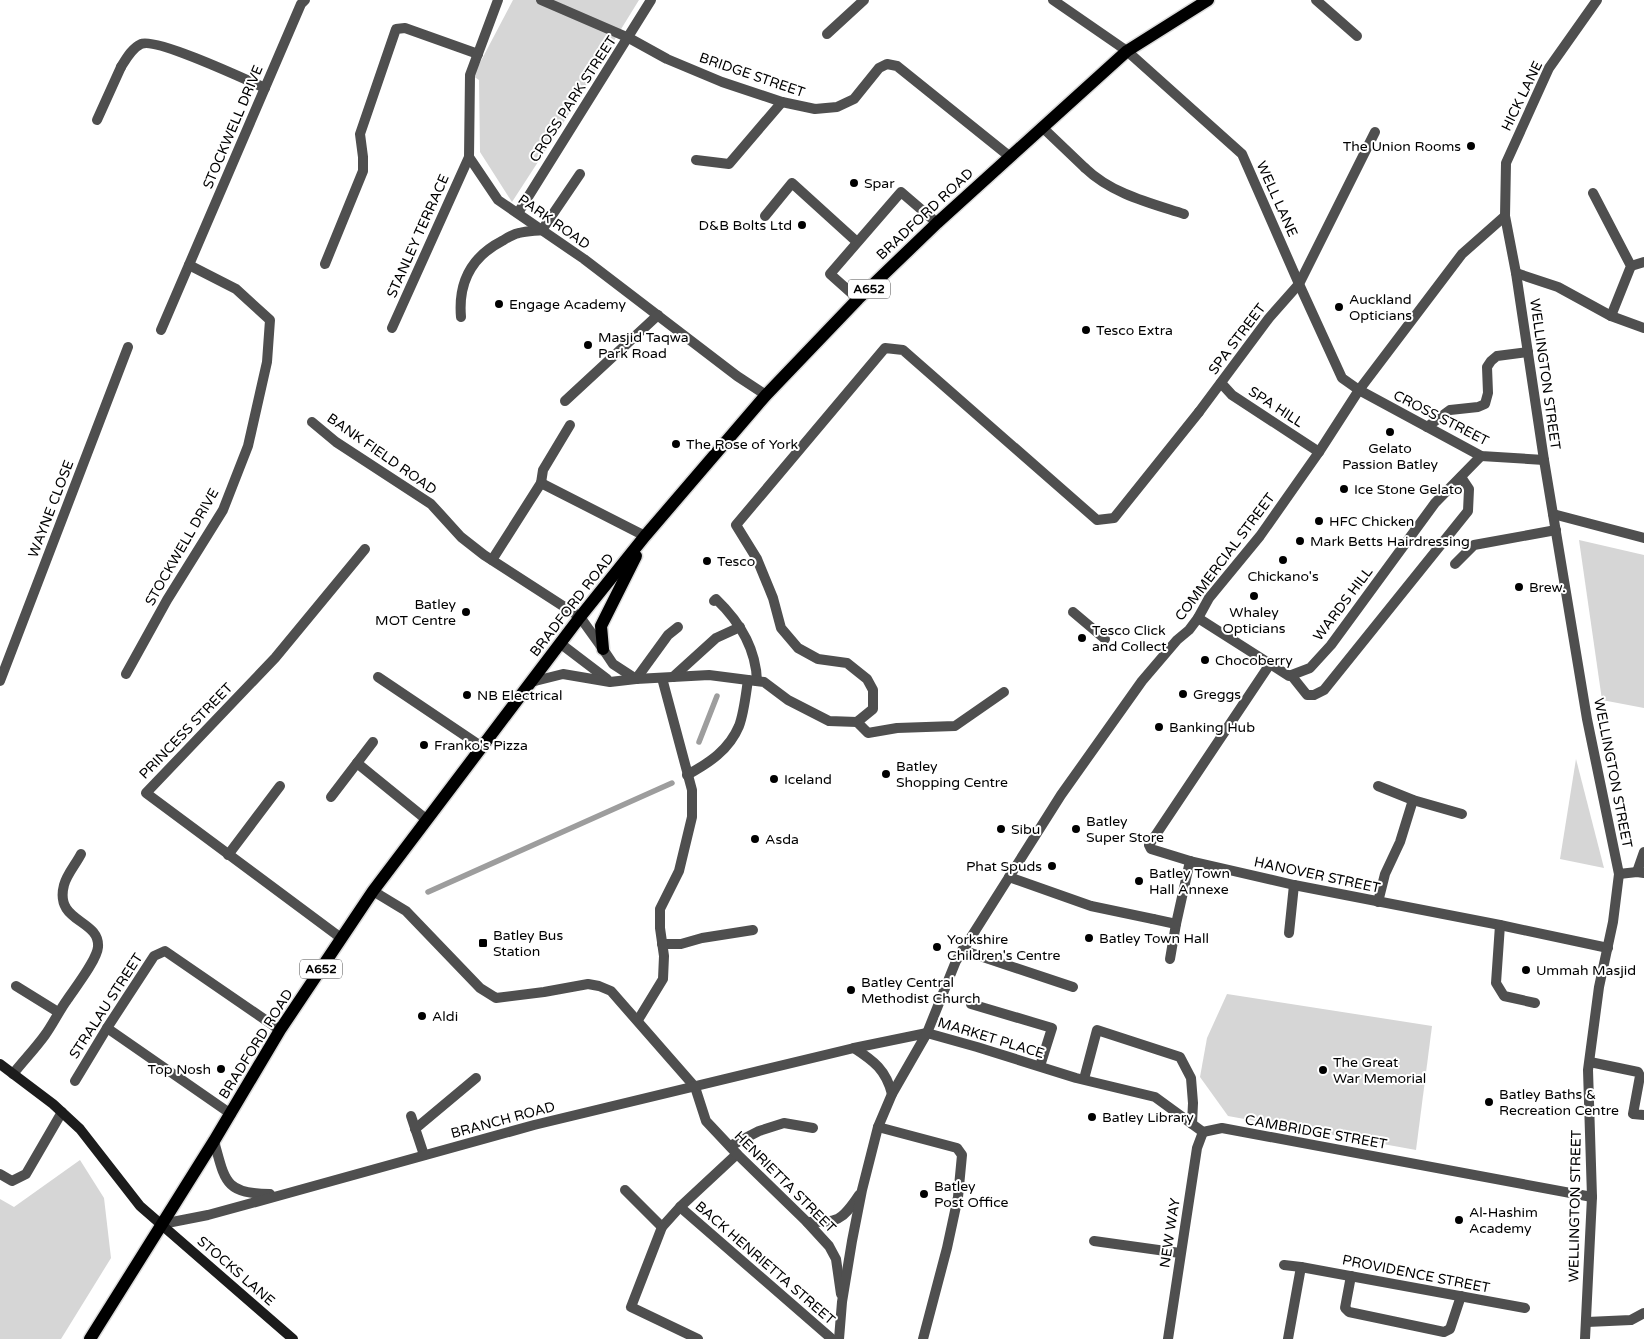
<svg xmlns="http://www.w3.org/2000/svg" width="1644" height="1339" font-family="'Varela Round',sans-serif">
  <style>
    .green { fill: #d6d6d6 }
    .lines { fill: none; stroke-linecap: round; stroke-linejoin: round }
    .stream { stroke: #9d9d9d; stroke-width: 5.5 }
    .primary-casing { stroke: #dbdbdb; stroke-width: 15 }
    .service { stroke: #4f4f4f; stroke-width: 10 }
    .pedestrian { stroke: #4f4f4f; stroke-width: 10 }
    .minor { stroke: #4f4f4f; stroke-width: 10 }
    .tertiary { stroke: #4f4f4f; stroke-width: 10 }
    .secondary { stroke: #1c1c1c; stroke-width: 10 }
    .primary { stroke: #000; stroke-width: 12 }
    .poi-dot { fill: #000; stroke: #fff; stroke-width: 2 }
    .labels { text-anchor: middle; dominant-baseline: central; stroke-width: 4; stroke-linejoin: round; paint-order: stroke }
    .shield { fill: #fff; stroke: #4c4c4c; stroke-width: 1 }
    .shield-label { font-size: 12px; font-weight: bold; fill: #000 }
    .street-label { font-size: 14px; fill: #000; stroke: #fff }
    .poi-label { font-size: 14px; fill: #000; stroke: #fff; text-anchor: start }
  </style>
  <rect width="100%" height="100%" fill="#fff"/>
  <g class="green">
    <polygon points="513,0 639,0 560,128 512,202 480,152 479,80 473,76"/>
    <polygon points="1579,540 1644,555 1644,708 1602,700"/>
    <polygon points="1576,759 1604,868 1560,859"/>
    <polygon points="1227,994 1432,1026 1416,1150 1228,1116 1200,1077 1207,1038"/>
    <polygon points="80,1160 104,1198 111,1258 61,1339 0,1339 0,1199 14,1207"/>
  </g>
  <g class="lines">
    <g class="stream">
      <polyline points="699,742 717,696"/>
      <polyline points="428,892 672,783"/>
    </g>
    <defs>
      <g id="primary">
        <polyline points="603,649 601,626 636,556"/>
        <polyline points="90,1339 214,1141 280,1030 373,891 580,617 645,536 766,395 858,299 937,223 1127,51 1208,0"/>
      </g>
    </defs>
    <use href="#primary" class="primary-casing"/>
    <g class="service">
      <polyline points="1316,0 1357,36"/>
      <polyline points="827,34 864,0"/>
      <polyline points="97,120 121,67"/>
      <polyline points="696,160 729,164 782,102"/>
      <path d="M1085,168C1112,194 1150,203 1184,214"/>
      <polyline points="765,216 792,183 857,242"/>
      <polyline points="325,264 363,171 363,157 360,134 396,29 405,28 478,54"/>
      <polyline points="858,299 830,274 901,192 937,223"/>
      <path d="M461,317C458,282 471,257 502,241C507,238 513,234 519,233C527,231 535,231 542,230L580,174"/>
      <polyline points="1427,427 1450,410 1478,407 1485,404 1488,393 1487,367 1491,361 1497,356 1528,352"/>
      <polyline points="541,483 543,470 570,425"/>
      <polyline points="1455,564 1474,545 1556,530"/>
      <path d="M714,601L716,599C739,621 756,649 757,681"/>
      <polyline points="1073,612 1105,639"/>
      <polyline points="580,617 603,649 613,664 636,679"/>
      <polyline points="561,644 607,679"/>
      <polyline points="1291,675 1307,695 1314,695 1324,690 1468,511 1469,489 1461,477"/>
      <polyline points="378,677 482,747"/>
      <polyline points="673,677 716,638 740,627"/>
      <polyline points="636,679 668,635 678,627"/>
      <polyline points="531,682 563,674 610,682 636,679 709,675 748,680 764,682 788,700 829,721 857,722 873,709 873,690 867,679 847,663 818,659 798,648 781,628 773,598 757,559 736,525 885,348 903,350 1097,520 1114,518 1199,412"/>
      <polyline points="857,722 868,733 897,728 955,726 1004,692"/>
      <polyline points="373,891 406,911 480,988 496,998 544,992 588,984 599,986 611,991 695,1087"/>
      <polyline points="1289,933 1294,885"/>
      <polyline points="662,944 681,944 702,938 753,930"/>
      <polyline points="962,950 1073,987"/>
      <polyline points="1170,959 1176,924"/>
      <polyline points="16,986 58,1012"/>
      <polyline points="971,1004 1052,1028 1040,1066"/>
      <polyline points="638,1020 663,979 664,956 660,928 660,909 679,871 692,817 692,790 662,678"/>
      <polyline points="1590,1062 1638,1072 1640,1076 1633,1114 1644,1115"/>
      <path d="M13,1074C23,1061 35,1049 45,1035C53,1024 59,1011 67,1000C75,988 97,960 98,947C100,919 54,923 64,885C67,874 76,864 81,854"/>
      <polyline points="1084,1079 1097,1030 1180,1057 1191,1078 1193,1103 1192,1124"/>
      <polyline points="411,1116 424,1155"/>
      <polyline points="878,1127 957,1148 962,1155 958,1197 947,1248 923,1339"/>
      <polyline points="415,1129 476,1078"/>
      <polyline points="730,1146 759,1131 784,1123 813,1128"/>
      <polyline points="0,1174 12,1181 26,1174 62,1112"/>
      <polyline points="680,1207 832,1339"/>
      <polyline points="1094,1241 1180,1253"/>
      <polyline points="1351,1276 1345,1308 1349,1312 1444,1332 1450,1329 1461,1296"/>
      <polyline points="1587,1322 1631,1320 1644,1313"/>
    </g>
    <g class="pedestrian">
      <path d="M687,775C709,763 729,750 739,726C744,713 746,693 748,680"/>
      <polyline points="1009,877 1091,906 1153,919"/>
    </g>
    <g class="minor">
      <polyline points="498,0 470,75 469,157 498,200 584,259 737,376 766,395"/>
      <polyline points="541,0 629,38 667,59 722,82 782,102 815,109 837,107 854,99 879,68 887,64 897,66 1009,156"/>
      <polyline points="1053,0 1127,51 1242,154 1299,284 1342,378 1359,390 1481,456 1544,460"/>
      <path d="M121,67C126,59 132,48 141,44C155,37 247,80 265,88"/>
      <polyline points="1042,127 1085,168"/>
      <polyline points="1593,193 1631,266 1611,316"/>
      <polyline points="518,213 651,0"/>
      <polyline points="1631,266 1644,262"/>
      <polyline points="1516,273 1558,287 1611,316 1644,328"/>
      <polyline points="392,328 469,157"/>
      <polyline points="161,330 301,4 305,0"/>
      <polyline points="1221,383 1232,395 1319,452"/>
      <polyline points="565,401 658,315"/>
      <polyline points="1199,412 1269,318 1299,284 1375,132"/>
      <polyline points="312,422 336,442 431,504 461,537 484,555 580,617"/>
      <polyline points="1553,514 1644,538"/>
      <polyline points="492,560 541,483 645,536"/>
      <polyline points="1198,618 1289,676 1310,668 1331,645 1435,503 1481,456"/>
      <polyline points="1270,664 1149,845 1151,849 1190,861 1294,885 1500,925 1608,948"/>
      <polyline points="126,674 167,600 223,510 248,446 267,362 270,320 236,289 189,265"/>
      <polyline points="0,681 128,347"/>
      <polyline points="357,763 427,820"/>
      <polyline points="1378,786 1413,800 1462,814"/>
      <polyline points="331,797 373,742"/>
      <polyline points="228,855 280,786"/>
      <polyline points="1619,874 1637,872 1644,873"/>
      <polyline points="1378,902 1385,874 1400,842 1413,800"/>
      <polyline points="1153,919 1176,924 1190,861"/>
      <polyline points="1500,925 1496,983 1504,996 1535,1003"/>
      <polyline points="341,938 146,793 275,658 365,549"/>
      <polyline points="107,1028 231,1114"/>
      <polyline points="927,1033 977,1047 1076,1078 1155,1097 1203,1132 1222,1128 1592,1197"/>
      <polyline points="75,1081 107,1028 154,956 165,951 280,1030"/>
      <polyline points="625,1190 662,1227"/>
      <polyline points="1284,1265 1301,1267 1525,1308"/>
      <polyline points="698,1339 631,1307 662,1227 680,1207 737,1154"/>
      <polyline points="1168,1339 1197,1148 1203,1132"/>
      <polyline points="1288,1339 1301,1267"/>
    </g>
    <g class="tertiary">
      <polyline points="1637,872 1644,852"/>
      <path d="M854,1048C874,1061 886,1070 892,1094"/>
      <polyline points="695,1087 706,1121 737,1154 807,1222 829,1246 836,1259 841,1294"/>
      <path d="M214,1141C225,1180 224,1194 270,1194"/>
      <path d="M807,1222C838,1222 841,1222 859,1195"/>
      <polyline points="162,1224 208,1215 285,1194 534,1125 854,1048 927,1033"/>
      <polyline points="839,1339 842,1302 852,1241 862,1190 878,1127 892,1094 927,1033 956,961 1061,795 1142,681 1177,640 1189,630 1198,618 1209,598 1260,536 1319,452 1359,390 1462,254 1505,216"/>
      <polyline points="1585,1339 1592,1197 1588,1070 1599,987 1613,922 1619,874 1587,719 1544,460 1516,273 1505,216 1506,163 1549,68 1597,0"/>
    </g>
    <polyline class="secondary" points="0,1064 53,1104 80,1129 140,1206 293,1339"/>
    <use href="#primary" class="primary"/>
  </g>
  <g class="poi-dot">
    <circle cx="1471" cy="146" r="5"/>
    <circle cx="854" cy="183" r="5"/>
    <circle cx="802" cy="225" r="5"/>
    <circle cx="499" cy="304" r="5"/>
    <circle cx="1339" cy="307" r="5"/>
    <circle cx="1086" cy="330" r="5"/>
    <circle cx="588" cy="345" r="5"/>
    <circle cx="1390" cy="432" r="5"/>
    <circle cx="676" cy="444" r="5"/>
    <circle cx="1344" cy="489" r="5"/>
    <circle cx="1319" cy="521" r="5"/>
    <circle cx="1300" cy="541" r="5"/>
    <circle cx="1283" cy="560" r="5"/>
    <circle cx="707" cy="561" r="5"/>
    <circle cx="1519" cy="587" r="5"/>
    <circle cx="1254" cy="596" r="5"/>
    <circle cx="466" cy="612" r="5"/>
    <circle cx="1082" cy="638" r="5"/>
    <circle cx="1205" cy="660" r="5"/>
    <circle cx="1183" cy="694" r="5"/>
    <circle cx="467" cy="695" r="5"/>
    <circle cx="1159" cy="727" r="5"/>
    <circle cx="424" cy="745" r="5"/>
    <circle cx="886" cy="774" r="5"/>
    <circle cx="774" cy="779" r="5"/>
    <circle cx="1001" cy="829" r="5"/>
    <circle cx="1076" cy="829" r="5"/>
    <circle cx="755" cy="839" r="5"/>
    <circle cx="1052" cy="866" r="5"/>
    <circle cx="1139" cy="881" r="5"/>
    <circle cx="1089" cy="938" r="5"/>
    <rect x="478" y="938" width="10" height="10" rx="2.5"/>
    <circle cx="937" cy="947" r="5"/>
    <circle cx="1526" cy="970" r="5"/>
    <circle cx="851" cy="990" r="5"/>
    <circle cx="422" cy="1016" r="5"/>
    <circle cx="221" cy="1069" r="5"/>
    <circle cx="1323" cy="1070" r="5"/>
    <circle cx="1489" cy="1102" r="5"/>
    <circle cx="1092" cy="1117" r="5"/>
    <circle cx="924" cy="1194" r="5"/>
    <circle cx="1459" cy="1220" r="5"/>
  </g>
  <g class="labels">
    <g class="shield">
      <rect x="848" y="279.5" width="42" height="19" rx="4"/>
      <rect x="300" y="959.5" width="42" height="19" rx="4"/>
    </g>
    <g class="shield-label">
      <text x="869" y="289">A652</text>
      <text x="321" y="969">A652</text>
    </g>
    <g class="street-label">
      <text transform="translate(752 75) rotate(19)">BRIDGE STREET</text>
      <text transform="translate(1522 96) rotate(-64)">HICK LANE</text>
      <text transform="translate(573 99) rotate(-57)">CROSS PARK STREET</text>
      <text transform="translate(233 127) rotate(-67)">STOCKWELL DRIVE</text>
      <text transform="translate(1277 199) rotate(66)">WELL LANE</text>
      <text transform="translate(925 214) rotate(-43)">BRADFORD ROAD</text>
      <text transform="translate(554 222) rotate(35)">PARK ROAD</text>
      <text transform="translate(418 236) rotate(-66)">STANLEY TERRACE</text>
      <text transform="translate(1237 339) rotate(-53)">SPA STREET</text>
      <text transform="translate(1545 374) rotate(82)">WELLINGTON STREET</text>
      <text transform="translate(1276 407) rotate(33)">SPA HILL</text>
      <text transform="translate(1441 418) rotate(27)">CROSS STREET</text>
      <text transform="translate(382 454) rotate(35)">BANK FIELD ROAD</text>
      <text transform="translate(51 509) rotate(-69)">WAYNE CLOSE</text>
      <text transform="translate(182 547) rotate(-60)">STOCKWELL DRIVE</text>
      <text transform="translate(1225 557) rotate(-53)">COMMERCIAL STREET</text>
      <text transform="translate(1343 604) rotate(-53)">WARDS HILL</text>
      <text transform="translate(572 605) rotate(-52)">BRADFORD ROAD</text>
      <text transform="translate(186 731) rotate(-46)">PRINCESS STREET</text>
      <text transform="translate(1613 773) rotate(79)">WELLINGTON STREET</text>
      <text transform="translate(1317 875) rotate(12)">HANOVER STREET</text>
      <text transform="translate(106 1006) rotate(-57)">STRALAU STREET</text>
      <text transform="translate(991 1038) rotate(17)">MARKET PLACE</text>
      <text transform="translate(256 1044) rotate(-58)">BRADFORD ROAD</text>
      <text transform="translate(503 1120) rotate(-15)">BRANCH ROAD</text>
      <text transform="translate(1316 1132) rotate(10)">CAMBRIDGE STREET</text>
      <text transform="translate(785 1182) rotate(45)">HENRIETTA STREET</text>
      <text transform="translate(1575 1206) rotate(-89)">WELLINGTON STREET</text>
      <text transform="translate(1170 1233) rotate(-81)">NEW WAY</text>
      <text transform="translate(765 1263) rotate(41)">BACK HENRIETTA STREET</text>
      <text transform="translate(236 1271) rotate(41)">STOCKS LANE</text>
      <text transform="translate(1416 1274) rotate(11)">PROVIDENCE STREET</text>
    </g>
    <g class="poi-label">
      <text x="1461" y="146" text-anchor="end">The Union Rooms</text>
      <text x="864" y="183">Spar</text>
      <text x="792" y="225" text-anchor="end">D&amp;B Bolts Ltd</text>
      <text x="1349" y="299">Auckland<tspan x="1349" dy="16">Opticians</tspan></text>
      <text x="509" y="304">Engage Academy</text>
      <text x="1096" y="330">Tesco Extra</text>
      <text x="598" y="337">Masjid Taqwa<tspan x="598" dy="16">Park Road</tspan></text>
      <text x="686" y="444">The Rose of York</text>
      <text x="1390" y="448" text-anchor="middle">Gelato<tspan x="1390" dy="16">Passion Batley</tspan></text>
      <text x="1354" y="489">Ice Stone Gelato</text>
      <text x="1329" y="521">HFC Chicken</text>
      <text x="1310" y="541">Mark Betts Hairdressing</text>
      <text x="717" y="561">Tesco</text>
      <text x="1283" y="576" text-anchor="middle">Chickano's</text>
      <text x="1529" y="587">Brew.</text>
      <text x="456" y="604" text-anchor="end">Batley<tspan x="456" dy="16">MOT Centre</tspan></text>
      <text x="1254" y="612" text-anchor="middle">Whaley<tspan x="1254" dy="16">Opticians</tspan></text>
      <text x="1092" y="630">Tesco Click<tspan x="1092" dy="16">and Collect</tspan></text>
      <text x="1215" y="660">Chocoberry</text>
      <text x="1193" y="694">Greggs</text>
      <text x="477" y="695">NB Electrical</text>
      <text x="1169" y="727">Banking Hub</text>
      <text x="434" y="745">Franko's Pizza</text>
      <text x="896" y="766">Batley<tspan x="896" dy="16">Shopping Centre</tspan></text>
      <text x="784" y="779">Iceland</text>
      <text x="1086" y="821">Batley<tspan x="1086" dy="16">Super Store</tspan></text>
      <text x="1011" y="829">Sibu</text>
      <text x="765" y="839">Asda</text>
      <text x="1042" y="866" text-anchor="end">Phat Spuds</text>
      <text x="1149" y="873">Batley Town<tspan x="1149" dy="16">Hall Annexe</tspan></text>
      <text x="493" y="935">Batley Bus<tspan x="493" dy="16">Station</tspan></text>
      <text x="1099" y="938">Batley Town Hall</text>
      <text x="947" y="939">Yorkshire<tspan x="947" dy="16">Children's Centre</tspan></text>
      <text x="1536" y="970">Ummah Masjid</text>
      <text x="861" y="982">Batley Central<tspan x="861" dy="16">Methodist Church</tspan></text>
      <text x="432" y="1016">Aldi</text>
      <text x="1333" y="1062">The Great<tspan x="1333" dy="16">War Memorial</tspan></text>
      <text x="211" y="1069" text-anchor="end">Top Nosh</text>
      <text x="1499" y="1094">Batley Baths &amp;<tspan x="1499" dy="16">Recreation Centre</tspan></text>
      <text x="1102" y="1117">Batley Library</text>
      <text x="934" y="1186">Batley<tspan x="934" dy="16">Post Office</tspan></text>
      <text x="1469" y="1212">Al-Hashim<tspan x="1469" dy="16">Academy</tspan></text>
    </g>
  </g>
</svg>
